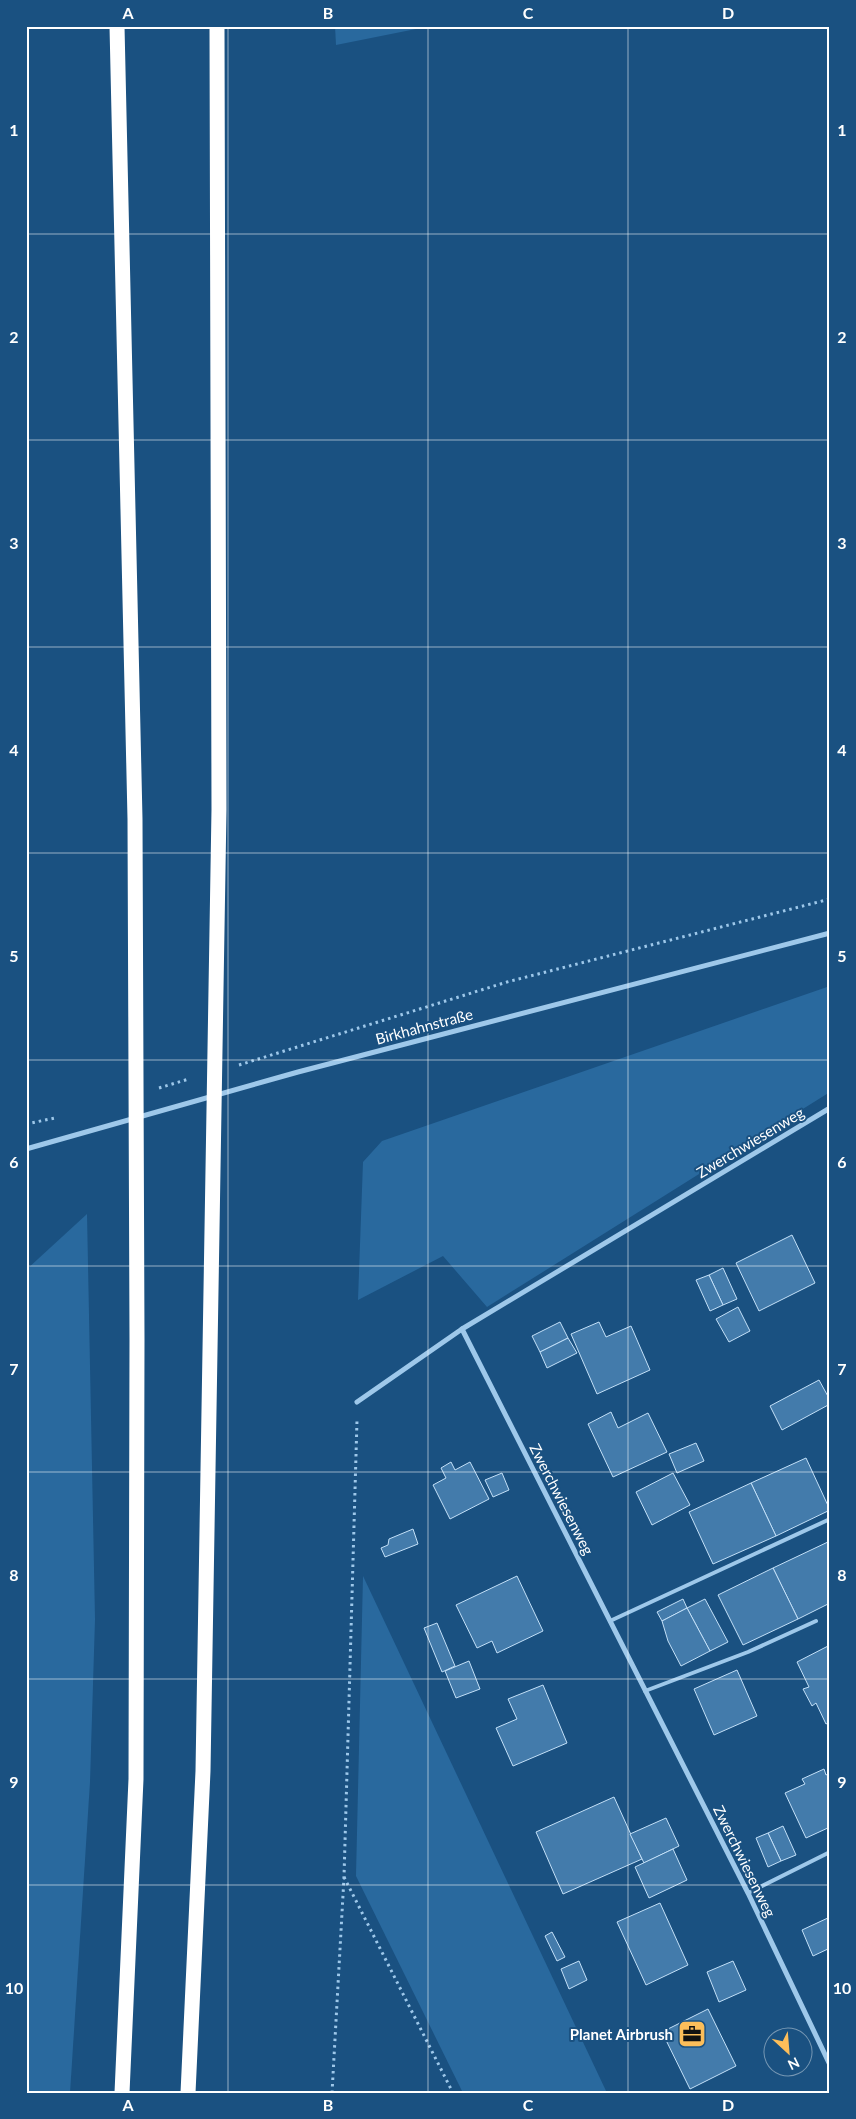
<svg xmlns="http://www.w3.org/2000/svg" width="856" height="2119" font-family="Lato,sans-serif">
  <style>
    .green { fill: #29699e }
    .building { fill: #437bab; stroke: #c3e0f8 }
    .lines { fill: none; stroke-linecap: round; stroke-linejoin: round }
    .path { stroke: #9ec8ea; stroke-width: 3; stroke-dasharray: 2.5 4; stroke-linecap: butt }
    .lane { stroke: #9ec8ea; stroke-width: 4 }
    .street { stroke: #9ec8ea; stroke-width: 5 }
    .highway { stroke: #fff; stroke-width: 15 }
    .grid { fill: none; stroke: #fff; stroke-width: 1; stroke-opacity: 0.55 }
    .labels { text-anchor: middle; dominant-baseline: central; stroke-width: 4; stroke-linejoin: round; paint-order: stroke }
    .street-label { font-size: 15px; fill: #fff; stroke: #1a5181 }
    .poi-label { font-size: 15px; font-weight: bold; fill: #fff; stroke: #1a5181; text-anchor: end }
    .neatline { fill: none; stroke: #fff; stroke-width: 2 }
    .grid-label { font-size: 16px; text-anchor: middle; font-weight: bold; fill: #fff }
  </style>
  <rect width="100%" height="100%" fill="#1a5181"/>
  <g class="green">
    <polygon points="335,26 431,26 336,45"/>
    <polygon points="830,986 830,1092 487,1307 443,1256 358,1300 363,1162 382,1141"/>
    <polygon points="87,1214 95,1619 90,1782 70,2093 26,2093 26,1270"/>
    <polygon points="363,1576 607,2093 463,2093 356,1876"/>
  </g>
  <g class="building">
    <polygon points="792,1235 815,1283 759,1311 736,1263"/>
    <polygon points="723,1268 737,1299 723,1305 709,1275"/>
    <polygon points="709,1275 723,1305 710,1311 696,1280"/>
    <polygon points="738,1307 750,1331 729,1342 716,1319"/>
    <polygon points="560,1322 568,1338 540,1352 532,1336"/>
    <polygon points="599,1322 606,1337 631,1326 650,1370 597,1394 571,1334"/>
    <polygon points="568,1338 577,1353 547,1368 540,1352"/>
    <polygon points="819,1380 830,1400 830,1404 782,1430 770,1406"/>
    <polygon points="611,1412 618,1428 648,1413 667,1452 613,1477 588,1424"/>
    <polygon points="696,1443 704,1461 677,1473 669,1454"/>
    <polygon points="806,1458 830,1510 776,1536 751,1483"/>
    <polygon points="451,1462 455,1470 470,1462 489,1499 450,1519 433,1485 446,1478 441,1468"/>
    <polygon points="502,1473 509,1490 493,1497 485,1480"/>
    <polygon points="673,1473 690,1505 652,1525 636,1492"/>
    <polygon points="751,1483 776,1536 713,1564 689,1512"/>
    <polygon points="413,1529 418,1544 385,1557 381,1548 388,1545 389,1539"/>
    <polygon points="830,1541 830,1603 798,1619 773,1568"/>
    <polygon points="773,1568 798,1619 743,1645 718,1595"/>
    <polygon points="517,1576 543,1631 497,1653 492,1641 477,1648 456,1605"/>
    <polygon points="683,1599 687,1608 662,1621 657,1612"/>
    <polygon points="705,1599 728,1642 710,1651 687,1608"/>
    <polygon points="687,1608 710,1651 681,1666 668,1641 662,1621"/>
    <polygon points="437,1623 455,1666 442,1672 424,1628"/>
    <polygon points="830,1645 830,1722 826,1724 816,1703 812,1706 803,1689 809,1687 797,1662"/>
    <polygon points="469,1661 480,1689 456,1698 445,1671"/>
    <polygon points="737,1670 757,1716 714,1735 694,1689"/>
    <polygon points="543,1685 567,1743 513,1766 496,1728 517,1719 508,1699"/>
    <polygon points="824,1769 826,1775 830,1773 830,1827 806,1838 785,1793 805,1784 802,1779"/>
    <polygon points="614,1797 642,1859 563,1894 536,1832"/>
    <polygon points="666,1818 679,1846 644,1863 630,1834"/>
    <polygon points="783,1826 796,1855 781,1861 768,1833"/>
    <polygon points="768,1833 781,1861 768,1867 756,1838"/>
    <polygon points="673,1849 687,1880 649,1898 635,1867"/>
    <polygon points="660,1903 688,1965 646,1985 617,1922"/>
    <polygon points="830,1917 830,1948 813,1956 802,1930"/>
    <polygon points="552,1932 565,1957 557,1961 545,1936"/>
    <polygon points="579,1961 587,1980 569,1989 561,1969"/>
    <polygon points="733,1961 746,1990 719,2002 707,1972"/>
    <polygon points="708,2009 736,2066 690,2089 662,2032"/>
  </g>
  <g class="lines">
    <g class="path">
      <polyline points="239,1065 507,982 830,899"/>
      <polyline points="159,1088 189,1079"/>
      <polyline points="26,1124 55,1118"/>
      <polyline points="344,1877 453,2093"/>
      <polyline points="332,2093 344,1877 357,1420"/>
    </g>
    <g class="lane">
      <polyline points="610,1621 830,1519"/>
      <polyline points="645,1691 748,1652 816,1621"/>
      <polyline points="748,1893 830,1852"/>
    </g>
    <g class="street">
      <polyline points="830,1108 462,1329 748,1893 830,2065"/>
      <polyline points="26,1149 298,1072 830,933"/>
      <polyline points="357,1402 462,1329"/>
    </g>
    <g class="highway">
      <polyline points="117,26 135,819 137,1340 136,1779 122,2093"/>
      <polyline points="188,2093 203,1771 219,809 217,26"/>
    </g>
  </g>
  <path class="grid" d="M228,26V2093M428,26V2093M628,26V2093M26,234H830M26,440H830M26,647H830M26,853H830M26,1060H830M26,1266H830M26,1472H830M26,1679H830M26,1885H830"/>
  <defs>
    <symbol id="office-square" viewBox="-11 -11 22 22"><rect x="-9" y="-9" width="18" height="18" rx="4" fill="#fcbe5a" stroke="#1a5181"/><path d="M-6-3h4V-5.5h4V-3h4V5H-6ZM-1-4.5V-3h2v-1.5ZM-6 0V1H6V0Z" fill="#111"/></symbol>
  </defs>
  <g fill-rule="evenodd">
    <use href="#office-square" x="676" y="2018" width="32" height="32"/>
  </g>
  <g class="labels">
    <g class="street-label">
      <text transform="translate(424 1026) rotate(-15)">Birkhahnstraße</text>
      <text transform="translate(750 1142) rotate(-31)">Zwerchwiesenweg</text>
      <text transform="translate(562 1499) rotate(63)">Zwerchwiesenweg</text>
      <text transform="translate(745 1861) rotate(64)">Zwerchwiesenweg</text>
    </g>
    <g class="poi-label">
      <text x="673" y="2034">Planet Airbrush</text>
    </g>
  </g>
  <rect width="856" height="2119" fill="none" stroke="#1a5181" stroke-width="55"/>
  <g transform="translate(788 2052) rotate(154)"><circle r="24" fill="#1a5181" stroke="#7697b3"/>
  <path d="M0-4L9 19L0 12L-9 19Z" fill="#fcbe5a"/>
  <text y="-8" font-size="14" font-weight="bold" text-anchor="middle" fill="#ffffff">N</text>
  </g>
  <rect x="28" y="28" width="800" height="2064" class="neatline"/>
  <g class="grid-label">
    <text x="128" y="19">A</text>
    <text x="328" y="19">B</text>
    <text x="528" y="19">C</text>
    <text x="728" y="19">D</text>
    <text x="14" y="136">1</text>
    <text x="842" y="136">1</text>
    <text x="14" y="343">2</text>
    <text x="842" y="343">2</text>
    <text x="14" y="549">3</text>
    <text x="842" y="549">3</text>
    <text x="14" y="756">4</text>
    <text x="842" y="756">4</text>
    <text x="14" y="962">5</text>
    <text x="842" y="962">5</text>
    <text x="14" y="1168">6</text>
    <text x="842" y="1168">6</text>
    <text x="14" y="1375">7</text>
    <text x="842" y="1375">7</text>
    <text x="14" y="1581">8</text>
    <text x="842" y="1581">8</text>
    <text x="14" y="1788">9</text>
    <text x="842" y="1788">9</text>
    <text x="14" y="1994">10</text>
    <text x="842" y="1994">10</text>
    <text x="128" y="2111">A</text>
    <text x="328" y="2111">B</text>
    <text x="528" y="2111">C</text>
    <text x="728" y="2111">D</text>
  </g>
</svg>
